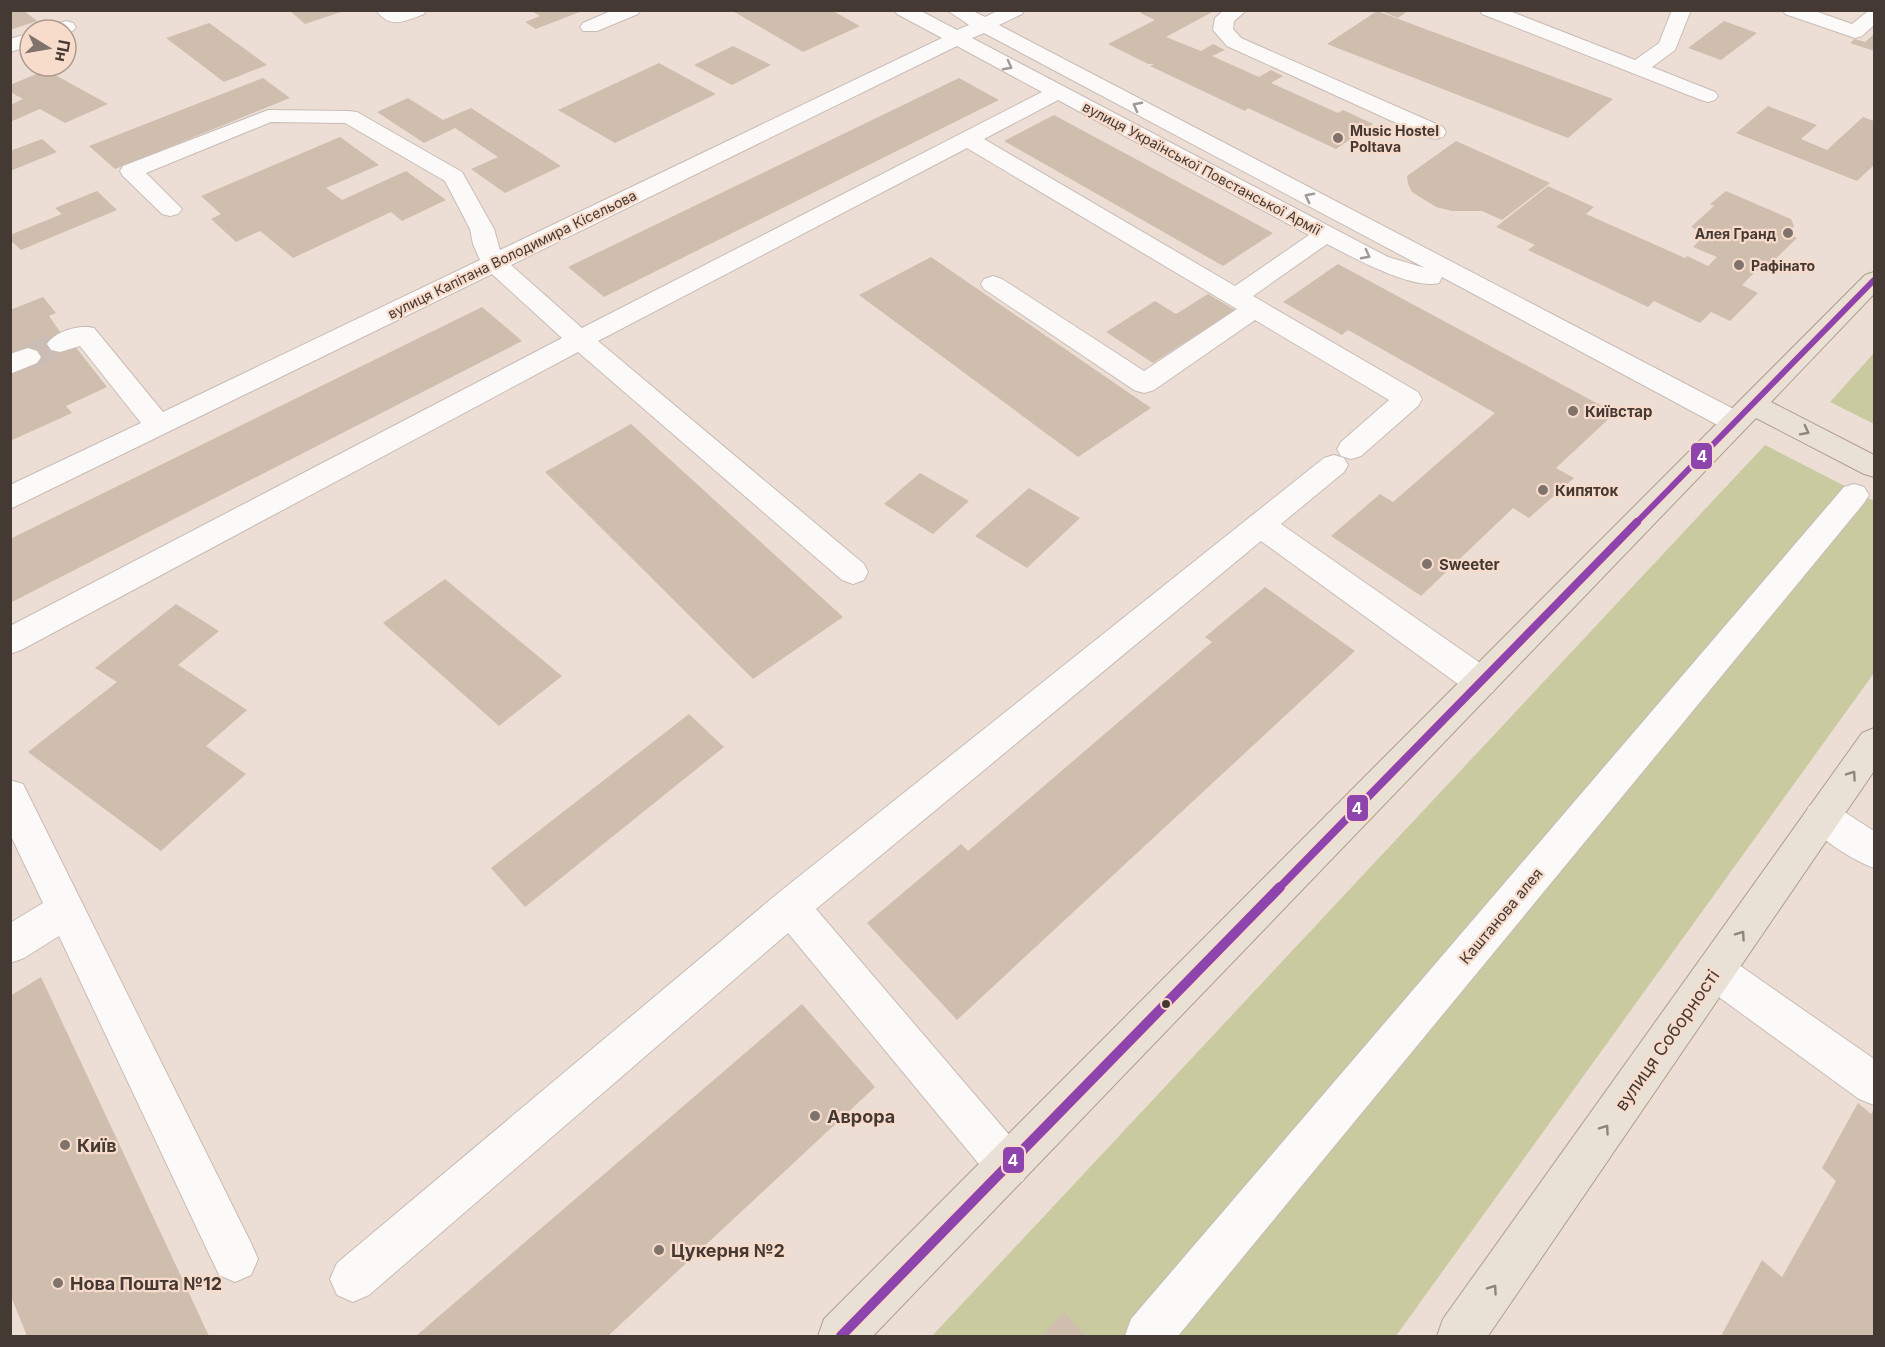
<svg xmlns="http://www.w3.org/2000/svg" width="1885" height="1347" font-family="Inter,sans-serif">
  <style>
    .green { fill: #c9caa0 }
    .building { fill: #cfbdae }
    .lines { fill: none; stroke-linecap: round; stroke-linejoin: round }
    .minor-tunnel { stroke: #cbbdb5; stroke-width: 27; stroke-dasharray: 27 14; stroke-linecap: butt }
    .minor-casing { stroke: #c8bcb5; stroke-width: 2 }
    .major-casing { stroke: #af9e87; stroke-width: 2 }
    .minor { fill: #fcfaf9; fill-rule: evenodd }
    .major { fill: #e9e1d5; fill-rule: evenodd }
    .bus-1-far2-casing { stroke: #f7dbcb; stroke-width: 10 }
    .bus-1-far1-casing { stroke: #f7dbcb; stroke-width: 12 }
    .bus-1-casing { stroke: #f7dbcb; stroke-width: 14 }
    .bus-1-far2 { stroke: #8e44ad; stroke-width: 6 }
    .bus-1-far1 { stroke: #8e44ad; stroke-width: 8 }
    .bus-1 { stroke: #8e44ad; stroke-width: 10 }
    .oneway { stroke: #a09a96 }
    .oneway2 { stroke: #8e857c }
    .poi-dot { fill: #7f736c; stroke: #f7dbcb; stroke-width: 2 }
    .bus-dot { fill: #443933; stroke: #f7dbcb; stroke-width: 2 }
    .labels { text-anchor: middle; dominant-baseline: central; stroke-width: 4.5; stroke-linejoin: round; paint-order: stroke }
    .far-poi-label { font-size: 14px; font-weight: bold; fill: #443933; stroke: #f7dbcb; text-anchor: start }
    .far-street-label { font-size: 14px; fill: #443933; stroke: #f7dbcb }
    .poi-label { font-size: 15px; font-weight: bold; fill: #443933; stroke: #f7dbcb; text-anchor: start }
    .street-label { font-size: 15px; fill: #443933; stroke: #f7dbcb }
    .near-street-label { font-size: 18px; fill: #443933; stroke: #f7dbcb }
    .near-poi-label { font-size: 18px; font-weight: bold; fill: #443933; stroke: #f7dbcb; text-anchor: start }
    .line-badge { stroke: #f7dbcb; stroke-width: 2 }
    .badge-label { font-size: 16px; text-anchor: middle; font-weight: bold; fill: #fff }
  </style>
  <rect width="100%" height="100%" fill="#edded5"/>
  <g class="green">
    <polygon points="1874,353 1874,424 1830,402"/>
    <polygon points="1765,445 1874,501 1874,673 1396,1336 932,1336"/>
  </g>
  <g class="building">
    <polygon points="10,10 23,10 37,21 10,30"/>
    <polygon points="289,10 344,10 344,11 305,24"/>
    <polygon points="530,10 582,10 582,11 536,29 525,22 540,16"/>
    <polygon points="731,10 831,10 860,26 803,52"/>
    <polygon points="1144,10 1216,10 1166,37 1201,51 1213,44 1225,50 1212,56 1259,77 1271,70 1283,76 1271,83 1338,113 1343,110 1373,124 1336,149 1248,108 1245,111 1150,66 1154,64 1148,64 1108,44 1155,20 1140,13"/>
    <polygon points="1379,10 1409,10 1398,18"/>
    <polygon points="1377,11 1613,99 1568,138 1327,44"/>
    <polygon points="1724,21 1757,33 1721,60 1688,48"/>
    <polygon points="209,23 267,65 224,82 166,38"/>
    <polygon points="1874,34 1874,51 1850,43 1855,39 1865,42"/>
    <polygon points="733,46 771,65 732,85 694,65"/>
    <polygon points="659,63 716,94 615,143 558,110"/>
    <polygon points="46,70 108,104 65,123 40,109 10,122 10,105 23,99 10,92 10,85"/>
    <polygon points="263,78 290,98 115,169 89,146"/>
    <polygon points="959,78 999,100 604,297 568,267"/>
    <polygon points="408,98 443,120 471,108 561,166 505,193 471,169 498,157 455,128 424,143 377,112"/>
    <polygon points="1768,106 1817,125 1801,139 1827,150 1863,117 1874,121 1874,165 1857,181 1736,133"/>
    <polygon points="1054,115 1273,233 1223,266 1004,141"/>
    <polygon points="340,137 379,165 326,188 342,200 406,171 446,200 402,221 391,212 293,258 260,231 236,242 211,219 221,214 201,196"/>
    <polygon points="42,139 57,152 10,171 10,151"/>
    <polygon points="1456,141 1550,183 1502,220 1482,211 1452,211 1436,207 1412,192 1408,184 1407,176"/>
    <polygon points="1548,186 1594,207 1586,214 1685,258 1687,256 1708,266 1717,257 1693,247 1706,234 1691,227 1714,206 1710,204 1726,191 1791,219 1794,226 1787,234 1797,238 1762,272 1757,270 1742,285 1758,293 1730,321 1711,312 1700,323 1654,301 1648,307 1528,250 1535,245 1496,227"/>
    <polygon points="97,191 117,210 21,250 10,240 10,235 62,214 55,208"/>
    <polygon points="931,257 1151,408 1078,457 859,295"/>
    <polygon points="1338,264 1615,413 1556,468 1574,478 1529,518 1513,508 1421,596 1331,536 1380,494 1393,502 1495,413 1348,330 1342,335 1283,302"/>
    <polygon points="1208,294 1235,310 1153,363 1106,332 1155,301 1176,314"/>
    <polygon points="43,297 56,313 49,316 61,333 54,336 65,349 74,345 107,387 66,406 72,413 10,441 10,374 33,364 22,349 10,354 10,310"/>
    <polygon points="482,307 522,341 10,603 10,539"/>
    <polygon points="631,424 843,617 753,679 545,472"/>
    <polygon points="920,473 969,501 933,534 884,504"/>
    <polygon points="1029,488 1080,518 1027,568 975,536"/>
    <polygon points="445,579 562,676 499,726 383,623"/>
    <polygon points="1265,587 1355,651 957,1020 867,923 961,844 968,851 1212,642 1205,637"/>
    <polygon points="176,604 219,631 178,665 247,710 206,746 246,774 161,851 28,752 117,682 95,668"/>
    <polygon points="689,714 724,747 525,907 491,868"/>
    <polygon points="41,977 209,1336 27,1336 10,1294 10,996"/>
    <polygon points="802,1004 875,1087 608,1336 416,1336"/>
    <polygon points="1858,1103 1871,1114 1874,1109 1874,1336 1721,1336 1762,1260 1782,1277 1836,1181 1822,1168"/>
    <polygon points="1064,1312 1085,1336 1042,1336"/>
  </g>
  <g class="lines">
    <polyline class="minor-tunnel" points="28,357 60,344"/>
    <defs>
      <g id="minor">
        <path d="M376,10H426L424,14C405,21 390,30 376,10Z"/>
        <polygon points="613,10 640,10 638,14 597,31 583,31 580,27 583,23"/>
        <path d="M895,10H919L957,30L969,25L947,10H971L985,17L999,10H1024L1022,14L999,25L1745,415L1749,422L1745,429L1735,432L1725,429L1442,277L1439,283C1412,290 1352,257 1327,244L1253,296L1418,392L1422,399L1418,406L1361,456L1351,459L1341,456L1337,449L1341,442L1389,400L1255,320L1154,390L1144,393L1134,390L984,289L981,284L984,279L993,276L1002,279L1144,371L1237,309L967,148L598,341L864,564L868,572L864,580L853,584L842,580L578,352L21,650L10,654V626L562,338L492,274L10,509V485L141,423L80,346L60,352L51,350L47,344C55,331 80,324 94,328L163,412L480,260L473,244L470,229L445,181L345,123L271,122L146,173L182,209L178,214L170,216L162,214L123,176L120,171L123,166L268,110L349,111L357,112L462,172L494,229L500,250L942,38L897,14ZM984,33L1425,268L1388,257L972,38ZM957,46L1042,92L582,328L511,265ZM1058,100L1309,235L1235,286L984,139Z"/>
        <polygon points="1224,10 1247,10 1234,21 1233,29 1241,38 1443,127 1446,132 1443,137 1435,139 1427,137 1227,46 1213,30 1215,18"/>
        <polygon points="1480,10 1507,10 1635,60 1659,43 1672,10 1691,10 1675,50 1652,67 1715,92 1718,96 1715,100 1708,102 1701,100 1482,14"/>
        <polygon points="1783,10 1812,10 1852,24 1867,12 1874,10 1874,25 1862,36 1855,38 1785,14"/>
        <polygon points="66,21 73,23 76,27 73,31 66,33 66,30 47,30 50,26"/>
        <polygon points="30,33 30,46 10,52 10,39"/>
        <polygon points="28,348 37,351 41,357 37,363 10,374 10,354"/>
        <polygon points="1334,455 1344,458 1348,465 1344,472 1281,524 1493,672 1498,682 1493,692 1481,696 1469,692 1261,541 816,909 1023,1151 1030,1166 1023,1181 1008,1188 993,1181 788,933 369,1295 353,1302 337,1295 330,1279 337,1263 777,894 1324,458"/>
        <polygon points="1854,484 1864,487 1869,495 1864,503 1178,1336 1125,1336 1131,1319 1844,487"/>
        <polygon points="10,780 23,784 251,1243 258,1259 251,1275 235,1282 219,1275 59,936 24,958 10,963 10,923 43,903 10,834"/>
        <path d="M1822,801L1835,806L1874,831V868C1854,861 1813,836 1804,817L1809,806Z"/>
        <polygon points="1715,952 1729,958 1874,1059 1874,1105 1859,1099 1701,984 1695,971 1701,958"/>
      </g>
      <g id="major">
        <polygon points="1874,272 1874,294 1771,402 1874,455 1874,477 1864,474 1756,418 873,1336 818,1336 824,1319 1865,275"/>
        <polygon points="1874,728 1874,771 1488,1336 1437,1336 1443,1319 1862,733"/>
      </g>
    </defs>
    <use href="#minor" class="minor-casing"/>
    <use href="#major" class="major-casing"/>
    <use href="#minor" class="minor"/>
    <use href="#major" class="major"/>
    <defs>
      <polyline id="bus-1-far2" points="1636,523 1874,280"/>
      <polyline id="bus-1-far1" points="1278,889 1637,522"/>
      <polyline id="bus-1" points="841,1336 1280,887"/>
    </defs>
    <use href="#bus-1-far2" class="bus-1-far2-casing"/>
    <use href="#bus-1-far1" class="bus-1-far1-casing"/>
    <use href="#bus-1" class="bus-1-casing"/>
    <use href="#bus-1-far2" class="bus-1-far2"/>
    <use href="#bus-1-far1" class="bus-1-far1"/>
    <use href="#bus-1" class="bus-1"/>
  </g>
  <defs><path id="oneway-chevron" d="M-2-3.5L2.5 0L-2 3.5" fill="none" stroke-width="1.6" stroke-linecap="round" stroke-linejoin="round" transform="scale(1.5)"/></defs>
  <g class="oneway">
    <use href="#oneway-chevron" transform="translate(1008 66) rotate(28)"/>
    <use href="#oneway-chevron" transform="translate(1137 106) rotate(-152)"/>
    <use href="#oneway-chevron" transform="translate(1309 197) rotate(-152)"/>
    <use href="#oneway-chevron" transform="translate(1366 255) rotate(28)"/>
  </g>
  <g class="oneway2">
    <use href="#oneway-chevron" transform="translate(1805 431) rotate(27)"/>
    <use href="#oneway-chevron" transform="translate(1852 775) rotate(-55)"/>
    <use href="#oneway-chevron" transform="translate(1741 935) rotate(-55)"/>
    <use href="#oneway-chevron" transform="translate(1605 1129) rotate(-55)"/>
    <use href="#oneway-chevron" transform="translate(1493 1289) rotate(-55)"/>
  </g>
  <g class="poi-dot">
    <circle cx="1338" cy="138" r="6"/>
    <circle cx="1788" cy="233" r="6"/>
    <circle cx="1739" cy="265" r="6"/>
    <circle cx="1573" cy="411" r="6"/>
    <circle cx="1543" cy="490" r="6"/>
    <circle cx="1427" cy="564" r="6"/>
    <circle cx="815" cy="1116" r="6"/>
    <circle cx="65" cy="1145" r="6"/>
    <circle cx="659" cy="1250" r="6"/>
    <circle cx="58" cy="1283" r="6"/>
  </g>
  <circle class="bus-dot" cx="1166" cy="1004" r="5"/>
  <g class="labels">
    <g class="far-poi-label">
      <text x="1350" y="130">Music Hostel<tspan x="1350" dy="16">Poltava</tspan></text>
      <text x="1776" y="233" text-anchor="end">Алея Гранд</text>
      <text x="1751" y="265">Рафінато</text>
    </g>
    <g class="far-street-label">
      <text transform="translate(1202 168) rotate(28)">вулиця Української Повстанської Армії</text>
      <text transform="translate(512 254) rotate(-26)">вулиця Капітана Володимира Кісельова</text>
    </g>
    <g class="poi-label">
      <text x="1585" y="411">Київстар</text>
      <text x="1555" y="490">Кипяток</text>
      <text x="1439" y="564">Sweeter</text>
    </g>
    <g class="street-label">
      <text transform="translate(1501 916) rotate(-50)">Каштанова алея</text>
    </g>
    <g class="near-street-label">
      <text transform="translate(1667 1040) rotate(-55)">вулиця Соборності</text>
    </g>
    <g class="near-poi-label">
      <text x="827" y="1116">Аврора</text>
      <text x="77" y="1145">Київ</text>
      <text x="671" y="1250">Цукерня №2</text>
      <text x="70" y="1283">Нова Пошта №12</text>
    </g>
  </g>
  <g class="line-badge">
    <rect x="1690" y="442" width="23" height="28" rx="6" fill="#8e44ad"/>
    <rect x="1346" y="794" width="23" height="28" rx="6" fill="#8e44ad"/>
    <rect x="1002" y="1146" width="23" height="28" rx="6" fill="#8e44ad"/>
  </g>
  <g class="badge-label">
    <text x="1702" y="462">4</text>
    <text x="1357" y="814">4</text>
    <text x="1013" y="1166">4</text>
  </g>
  <rect width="1885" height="1347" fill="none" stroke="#443933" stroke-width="24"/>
  <g transform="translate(48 48) rotate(101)"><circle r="28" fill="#f7dbcb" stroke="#af9a8e" stroke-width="1.5"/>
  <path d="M0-4.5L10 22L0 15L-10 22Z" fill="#7f736c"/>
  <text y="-9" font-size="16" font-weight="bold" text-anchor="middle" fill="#443933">Пн</text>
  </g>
</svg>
